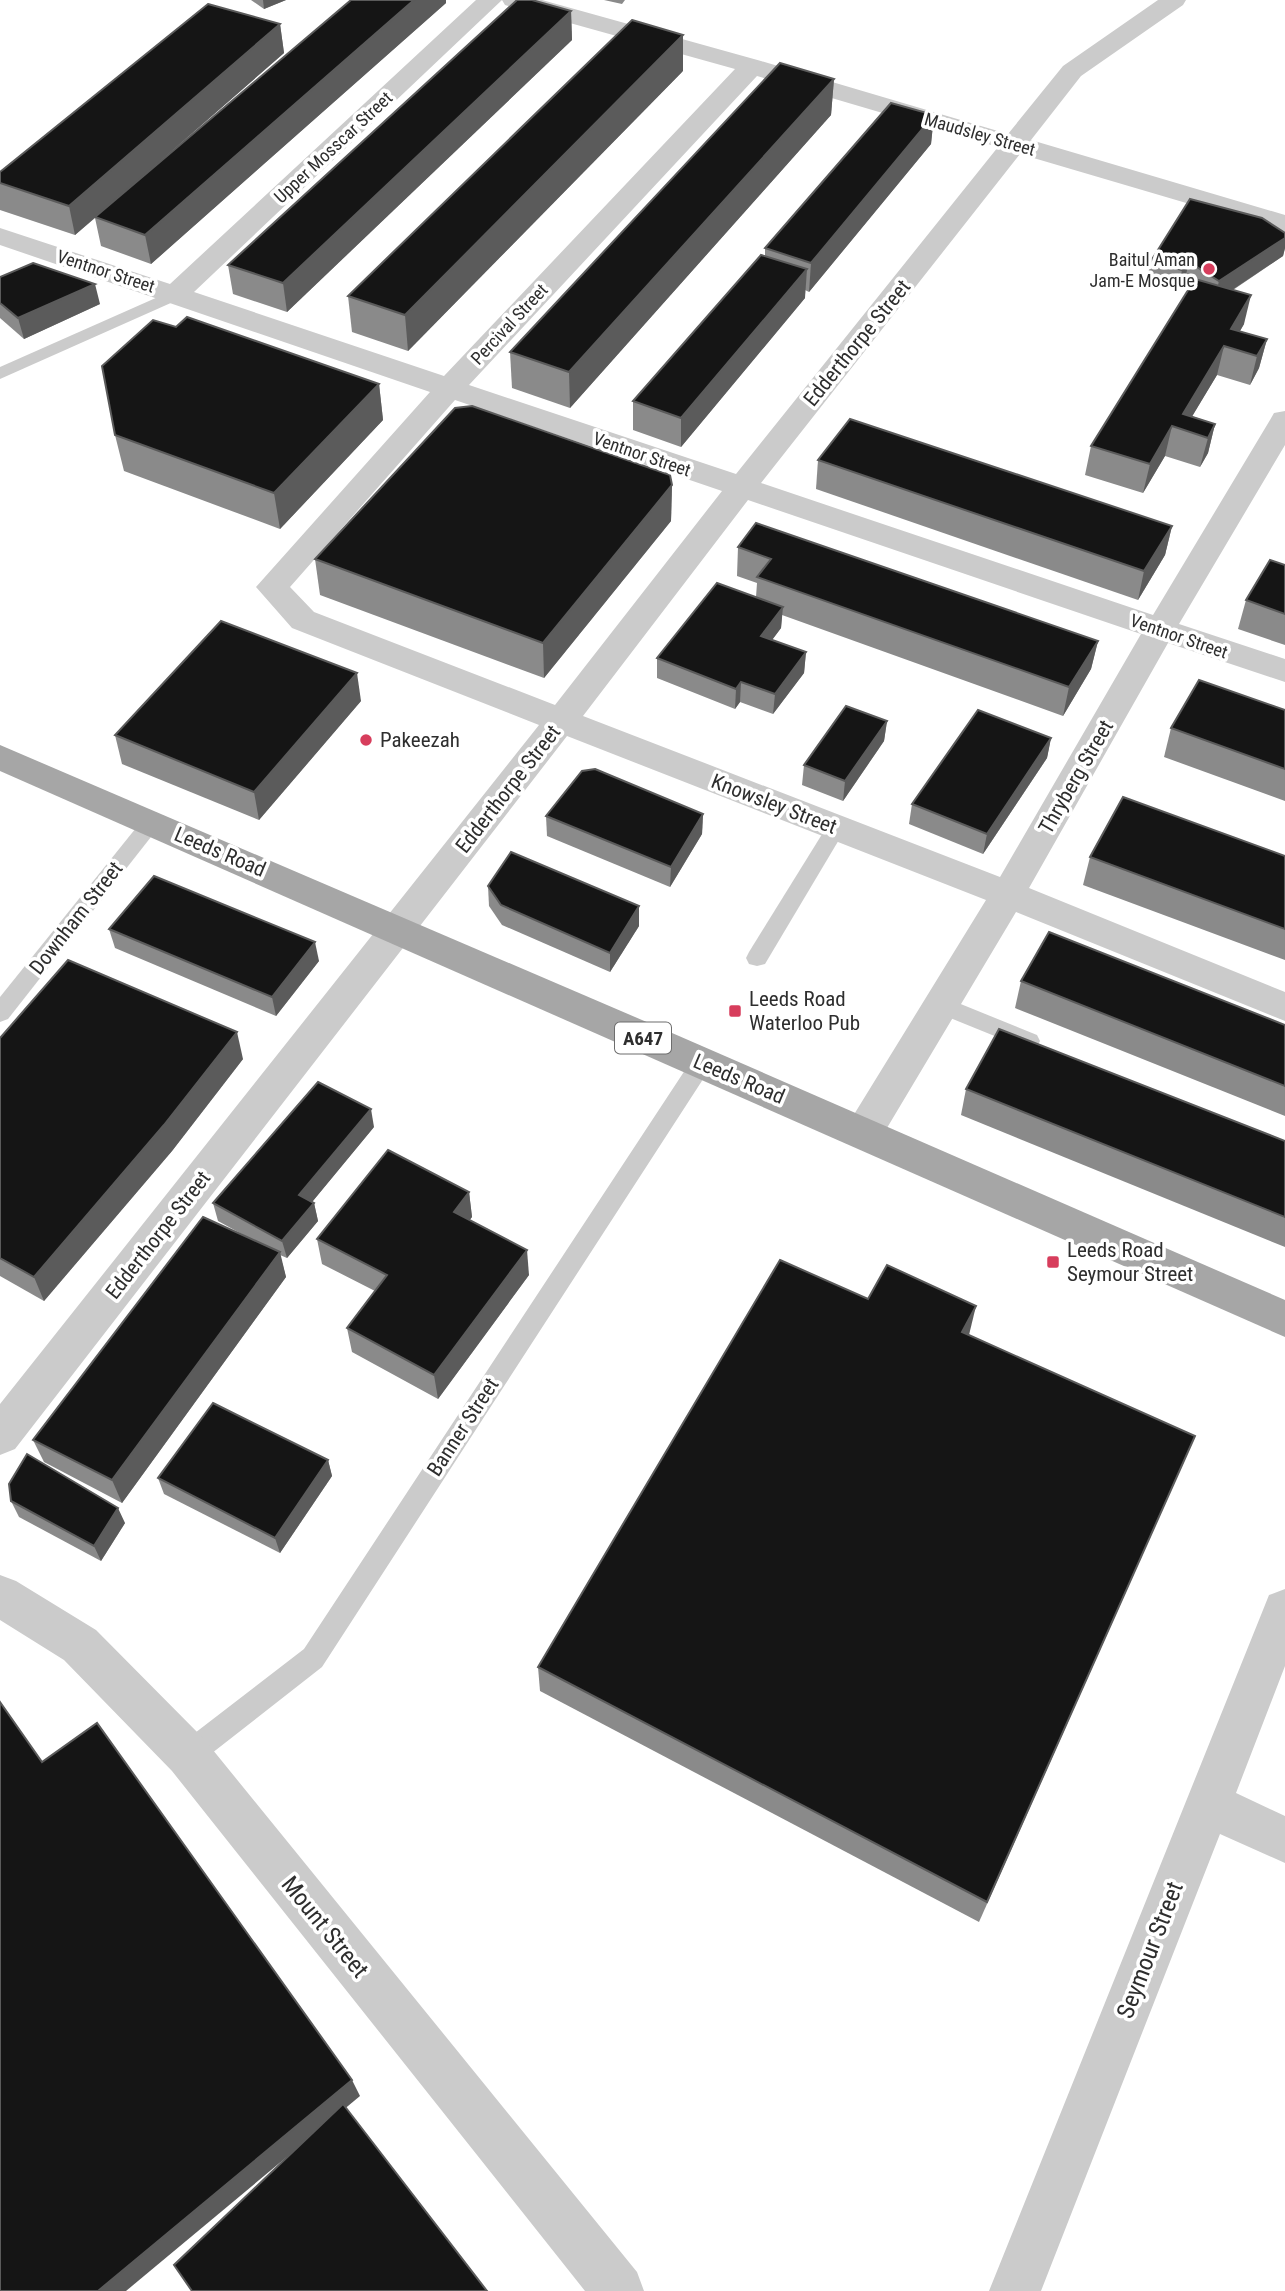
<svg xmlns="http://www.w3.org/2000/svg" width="1285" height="2291" font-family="'Roboto Condensed',sans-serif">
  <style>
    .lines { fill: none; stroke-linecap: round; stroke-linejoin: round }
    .lane { fill: #cbcbcb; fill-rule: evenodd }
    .street { fill: #cbcbcb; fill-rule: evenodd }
    .primary { fill: #a6a6a6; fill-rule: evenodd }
    .wall { fill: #8a8a8a }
    .shaded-wall { fill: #5b5b5b }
    .building { fill: #151515; stroke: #5b5b5b; stroke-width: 2 }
    .poi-dot { fill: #d73d5c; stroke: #fff; stroke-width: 2.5 }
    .labels { text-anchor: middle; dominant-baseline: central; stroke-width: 7; stroke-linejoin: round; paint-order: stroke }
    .far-street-label { font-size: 18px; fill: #2e2e2e; stroke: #fff }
    .far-poi-label { font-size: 18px; fill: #2e2e2e; stroke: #fff; text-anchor: end }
    .shield { fill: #fff; stroke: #6d6d6d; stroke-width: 2 }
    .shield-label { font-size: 19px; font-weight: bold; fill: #2e2e2e }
    .street-label { font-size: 21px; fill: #2e2e2e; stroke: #fff }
    .poi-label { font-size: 21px; fill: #2e2e2e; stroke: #fff; text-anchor: start }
    .near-street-label { font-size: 24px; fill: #2e2e2e; stroke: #fff }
  </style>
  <rect width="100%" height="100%" fill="#fff"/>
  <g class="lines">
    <g class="lane">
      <polygon points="176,289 182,290 184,294 182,298 0,379 0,367"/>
      <polygon points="151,815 158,818 161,823 158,828 8,1019 0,1022 0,997 144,818"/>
      <polygon points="836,820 843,823 846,828 765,964 757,966 749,964 746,958 749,952 829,823"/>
      <polygon points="941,996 1037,1035 1040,1041 1037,1047 1029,1050 933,1011 930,1005 933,999"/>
      <polygon points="701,1055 709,1058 712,1064 709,1070 322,1667 198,1764 188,1768 178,1764 174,1755 178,1746 304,1649 693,1058"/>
    </g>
    <g class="street">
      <path d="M476,0H542L761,61L1008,134L1063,66L1158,0H1186L1183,5L1081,76L1031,140L1285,215V232L1020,154L761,483L1153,615L1270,420L1274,413L1285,411V445L1179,624L1285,659V682L1168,643L1029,888L1285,992V1021L1016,912L878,1143L864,1148L850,1143L845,1132L850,1121L986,900L567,736L15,1449L0,1455V1404L539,725L292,628L256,587L430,392L0,245V228L170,284ZM502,0L505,5L735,69L444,376L194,292ZM757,76L998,147L736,474L469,385ZM455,400L722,491L555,705L314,612L290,587ZM748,500L1141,634L1000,877L583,716Z"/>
      <polygon points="0,1575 16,1581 96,1630 204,1739 637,2272 644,2291 585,2291 172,1771 64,1660 0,1620"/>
      <polygon points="1285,1589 1285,1666 1236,1793 1285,1816 1285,1863 1220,1834 1041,2291 989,2291 1263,1610 1269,1595"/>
    </g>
    <polygon class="primary" points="0,745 656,1026 1285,1300 1285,1337 0,771"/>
  </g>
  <g class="wall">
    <polygon points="251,0 286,0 264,9"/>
    <polygon points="351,0 446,0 446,3 151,264 101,246 95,218 75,235 0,210 0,172 280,24 284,53 122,195"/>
    <polygon points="604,0 625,0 622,4"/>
    <polygon points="571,11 572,40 287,312 233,294 228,265"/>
    <polygon points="683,71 408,351 352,332 348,296"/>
    <polygon points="834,79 831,115 570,408 512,388 510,352"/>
    <polygon points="934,115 931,144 809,292 805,290 805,298 681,447 633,430 633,401 765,256 765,248"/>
    <polygon points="1285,233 1285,248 1283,256 1233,290 1244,324 1240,331 1267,339 1259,368 1250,385 1217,375 1192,416 1215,424 1208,453 1200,467 1165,456 1143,493 1085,475 1091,446 1190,287 1184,283 1178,291 1146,282 1151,261"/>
    <polygon points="0,277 100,304 24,339 0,318"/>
    <polygon points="379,384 383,420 280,529 124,471 115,435"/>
    <polygon points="818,460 1172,526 1165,555 1138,600 816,489"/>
    <polygon points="672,485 671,521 544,678 320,595 315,559"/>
    <polygon points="738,547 1098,641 1091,669 1063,716 782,615 781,628 772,640 806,652 804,673 773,714 740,702 735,709 657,678 657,658 756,597 757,583 737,576"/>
    <polygon points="1285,565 1285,645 1238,629 1246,600"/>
    <polygon points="361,701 259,820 122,764 115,735"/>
    <polygon points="1285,710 1285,801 1164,757 1171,728"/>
    <polygon points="887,721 884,741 843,801 802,785 804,765"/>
    <polygon points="1051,738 1047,758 983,854 909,824 912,804"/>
    <polygon points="703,814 702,834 670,887 547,836 546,816"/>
    <polygon points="1285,856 1285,960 1083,885 1090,857"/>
    <polygon points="488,886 639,926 610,972 502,925 489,906"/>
    <polygon points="109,929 319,961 276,1016 115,948"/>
    <polygon points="1021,981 1285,1025 1285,1116 1015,1008"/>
    <polygon points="0,1038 243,1059 172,1151 44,1301 0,1276"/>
    <polygon points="966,1089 1285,1141 1285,1247 961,1115"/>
    <polygon points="374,1127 312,1202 314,1203 318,1221 287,1258 280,1255 286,1277 122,1503 44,1462 33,1440 249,1238 218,1221 213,1203"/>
    <polygon points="469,1192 472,1217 469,1220 529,1275 438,1399 352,1352 347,1328 375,1291 322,1264 317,1239"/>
    <polygon points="868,1299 969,1335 1195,1436 979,1922 540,1691 538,1667"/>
    <polygon points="328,1460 332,1476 280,1553 164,1494 158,1478"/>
    <polygon points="11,1501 125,1523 101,1561 19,1517"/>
  </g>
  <g class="shaded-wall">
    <polygon points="263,0 286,0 264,9"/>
    <polygon points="414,0 446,0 446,3 151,264 145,235"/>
    <polygon points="571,11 572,40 287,312 283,283"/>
    <polygon points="280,24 284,53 75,235 69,206"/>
    <polygon points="683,35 683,71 408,351 405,315"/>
    <polygon points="834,79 831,115 570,408 569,372"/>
    <polygon points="934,115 931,144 809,292 811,263"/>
    <polygon points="1285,238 1285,248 1283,256 1214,302 1219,281"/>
    <polygon points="1189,262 1184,283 1178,291 1182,270"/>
    <polygon points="807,269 805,298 681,447 681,418"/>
    <polygon points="95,284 100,304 24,339 18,318"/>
    <polygon points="1251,295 1244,324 1230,348 1231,329"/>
    <polygon points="1267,339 1259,368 1250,385 1257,356"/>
    <polygon points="1224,346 1217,375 1184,430 1183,414"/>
    <polygon points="379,384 383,420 280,529 274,493"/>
    <polygon points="1215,424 1208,453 1200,467 1208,438"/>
    <polygon points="1172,426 1165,456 1143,493 1150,464"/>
    <polygon points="672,485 671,521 544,678 543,643"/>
    <polygon points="1172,526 1165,555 1138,600 1144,571"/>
    <polygon points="783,607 781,628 760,656 761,636"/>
    <polygon points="1098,641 1091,669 1063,716 1069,687"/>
    <polygon points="806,652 804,673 773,714 775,694"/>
    <polygon points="357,673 361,701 259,820 254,792"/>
    <polygon points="741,682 740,702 735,709 736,689"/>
    <polygon points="887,721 884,741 843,801 845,781"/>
    <polygon points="1051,738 1047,758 983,854 987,834"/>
    <polygon points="703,814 702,834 670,887 671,867"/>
    <polygon points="639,906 639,926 610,972 610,953"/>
    <polygon points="315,942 319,961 276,1016 272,997"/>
    <polygon points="237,1032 243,1059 172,1151 44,1301 34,1277"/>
    <polygon points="371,1109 374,1127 303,1213 299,1195"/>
    <polygon points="469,1192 472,1217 457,1237 454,1212"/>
    <polygon points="314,1203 318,1221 287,1258 282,1241"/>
    <polygon points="527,1250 529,1275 438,1399 434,1375"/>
    <polygon points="280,1252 286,1277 122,1503 112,1480"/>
    <polygon points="976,1306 969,1335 962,1332"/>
    <polygon points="328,1460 332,1476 280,1553 275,1538"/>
    <polygon points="118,1508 125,1523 101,1561 94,1546"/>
    <polygon points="352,2080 360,2096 126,2291 98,2291"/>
  </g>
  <g class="building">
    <polygon points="351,0 414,0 145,235 95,217"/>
    <polygon points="517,0 532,0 571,11 283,283 228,265"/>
    <polygon points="208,4 280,24 69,206 0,183 0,172"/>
    <polygon points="632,20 683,35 405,315 348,296"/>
    <polygon points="780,63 834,79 569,372 510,352"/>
    <polygon points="891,103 934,115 811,263 765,248"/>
    <polygon points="1190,199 1262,218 1285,233 1285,238 1219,281 1189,262 1182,270 1151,261"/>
    <polygon points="761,255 807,269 681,418 633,401"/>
    <polygon points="33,263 95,284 18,318 0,303 0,277"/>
    <polygon points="1195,279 1251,295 1231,329 1267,339 1257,356 1224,346 1183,414 1215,424 1208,438 1172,426 1150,464 1091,446"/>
    <polygon points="187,317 379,384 274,493 115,435 102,366 153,320 176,327"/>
    <polygon points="472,406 670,475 672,485 543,643 315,559 455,408"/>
    <polygon points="850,419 1172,526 1144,571 818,460"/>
    <polygon points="756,523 1098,641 1069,687 757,577 771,559 738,547"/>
    <polygon points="1270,560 1285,565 1285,614 1246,600"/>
    <polygon points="717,583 783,607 761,636 806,652 775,694 741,682 736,689 657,658"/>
    <polygon points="221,621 357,673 254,792 115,735"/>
    <polygon points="1199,680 1285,710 1285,769 1171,728"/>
    <polygon points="846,706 887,721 845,781 804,765"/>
    <polygon points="978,710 1051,738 987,834 912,804"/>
    <polygon points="595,769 703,814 671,867 546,816 582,771"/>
    <polygon points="1123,797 1285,856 1285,929 1090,857"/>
    <polygon points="511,852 639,906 610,953 501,905 488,886"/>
    <polygon points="154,876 315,942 272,997 109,929"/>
    <polygon points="1049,932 1285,1025 1285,1086 1021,981"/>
    <polygon points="68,960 237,1032 164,1125 34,1277 0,1258 0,1038"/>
    <polygon points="999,1029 1285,1141 1285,1217 966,1089"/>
    <polygon points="318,1082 371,1109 299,1195 314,1203 282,1241 213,1203"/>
    <polygon points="388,1150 469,1192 454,1212 527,1250 434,1375 347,1328 387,1275 317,1239"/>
    <polygon points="203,1217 280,1252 112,1480 33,1440"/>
    <polygon points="780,1260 868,1299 887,1265 976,1306 962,1332 1195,1436 987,1902 538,1667"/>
    <polygon points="213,1403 328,1460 275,1538 158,1478"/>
    <polygon points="27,1454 118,1508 94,1546 11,1501 9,1484"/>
    <polygon points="0,1702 42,1762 97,1723 352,2080 98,2291 0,2291"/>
    <polygon points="343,2104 487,2291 192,2291 174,2265"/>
  </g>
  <g class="poi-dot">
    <circle cx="1209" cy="269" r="7"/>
    <circle cx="366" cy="740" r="7"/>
    <rect x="728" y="1004" width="14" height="14" rx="3.5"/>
    <rect x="1046" y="1255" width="14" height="14" rx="3.5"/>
  </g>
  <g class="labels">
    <g class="far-street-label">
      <text transform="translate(980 134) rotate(16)">Maudsley Street</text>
      <text transform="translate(333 147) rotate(-43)">Upper Mosscar Street</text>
      <text transform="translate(106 271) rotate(18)">Ventnor Street</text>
      <text transform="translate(509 324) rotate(-47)">Percival Street</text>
      <text transform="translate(642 454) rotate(19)">Ventnor Street</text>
      <text transform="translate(1179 636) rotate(19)">Ventnor Street</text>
    </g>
    <g class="far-poi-label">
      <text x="1195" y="259">Baitul Aman<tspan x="1195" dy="21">Jam-E Mosque</tspan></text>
    </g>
    <rect class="shield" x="615" y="1022.5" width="56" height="31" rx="5"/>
    <g class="shield-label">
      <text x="643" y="1038">A647</text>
    </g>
    <g class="street-label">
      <text transform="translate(857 343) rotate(-51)">Edderthorpe Street</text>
      <text transform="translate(1076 777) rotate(-60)">Thryberg Street</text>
      <text transform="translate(508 789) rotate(-52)">Edderthorpe Street</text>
      <text transform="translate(774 804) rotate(21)">Knowsley Street</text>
      <text transform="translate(220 852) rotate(23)">Leeds Road</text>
      <text transform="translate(76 918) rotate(-52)">Downham Street</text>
      <text transform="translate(739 1079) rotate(23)">Leeds Road</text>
      <text transform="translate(158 1235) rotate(-52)">Edderthorpe Street</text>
      <text transform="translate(463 1427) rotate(-57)">Banner Street</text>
    </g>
    <g class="poi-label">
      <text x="380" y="740">Pakeezah</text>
      <text x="749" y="999">Leeds Road<tspan x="749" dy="24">Waterloo Pub</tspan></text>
      <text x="1067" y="1250">Leeds Road<tspan x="1067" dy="24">Seymour Street</tspan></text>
    </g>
    <g class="near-street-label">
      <text transform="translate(325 1927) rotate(51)">Mount Street</text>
      <text transform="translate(1150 1950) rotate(-69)">Seymour Street</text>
    </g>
  </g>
</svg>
